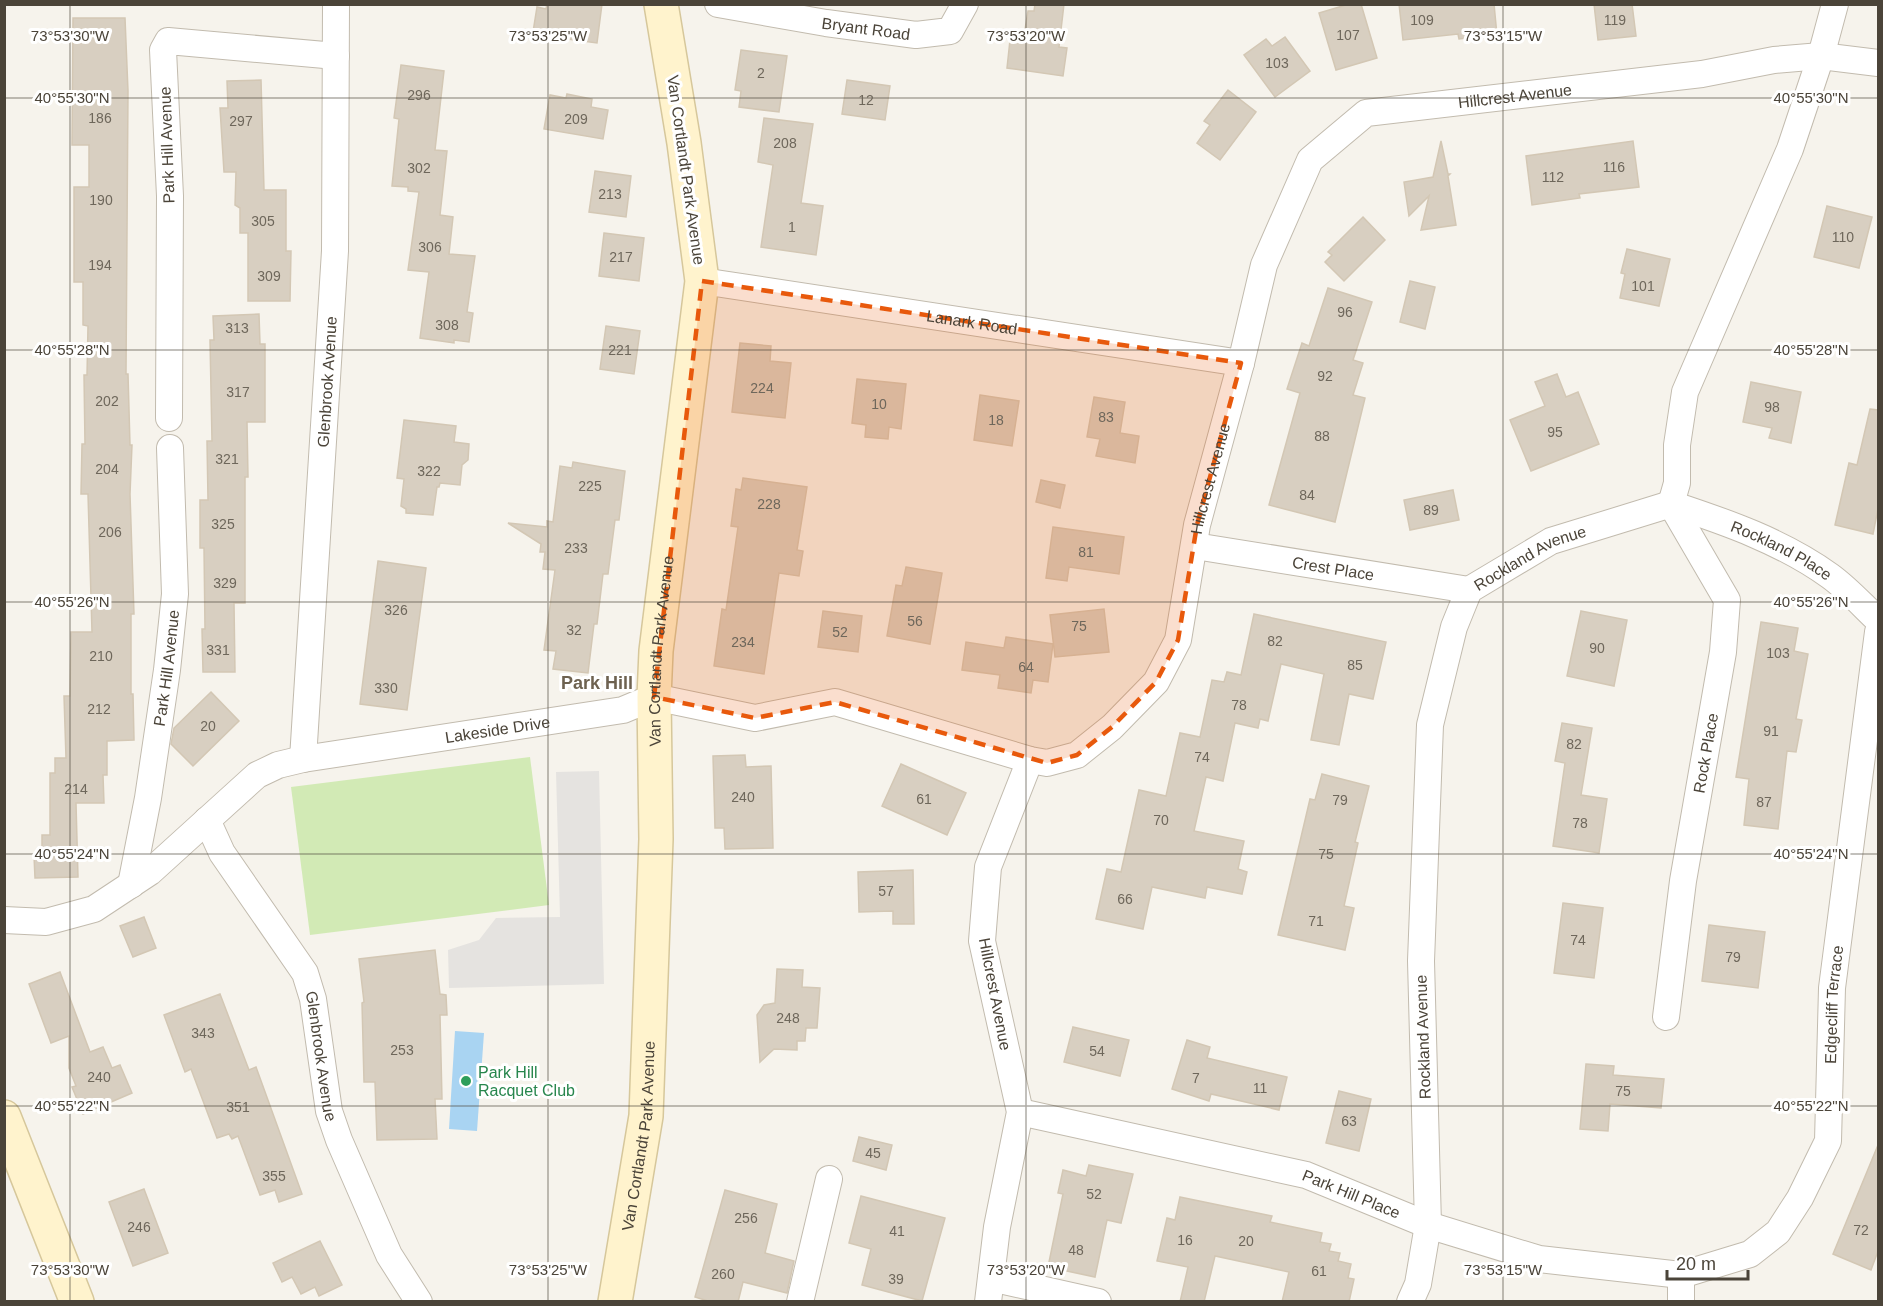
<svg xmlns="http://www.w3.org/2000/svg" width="1883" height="1306" font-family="Arial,sans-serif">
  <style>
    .green { fill: #d2eab5 }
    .parking { fill: #e5e3e0 }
    .water { fill: #a9d4f2 }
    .building { fill: #d8cfc1; stroke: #d3c7b4; stroke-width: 1.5 }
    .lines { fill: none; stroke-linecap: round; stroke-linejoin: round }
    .street-casing { stroke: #c2bbae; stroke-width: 28 }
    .secondary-casing { stroke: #d6c79b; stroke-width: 36 }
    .street { stroke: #fff; stroke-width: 26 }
    .secondary { stroke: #fff3cd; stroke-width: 33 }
    .marked { fill: #e8590c; fill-opacity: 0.2; stroke: #e8590c; stroke-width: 4.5; stroke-dasharray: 12 8; stroke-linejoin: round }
    .ticks { fill: none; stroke: #4b4439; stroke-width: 1.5; stroke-opacity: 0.45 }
    .leisure-dot { fill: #2e9e5b; stroke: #fff; stroke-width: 2 }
    .labels { text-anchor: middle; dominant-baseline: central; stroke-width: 6; stroke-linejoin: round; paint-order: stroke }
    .number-label { font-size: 14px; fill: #6e675b }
    .street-label { font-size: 16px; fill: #4b4439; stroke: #fff }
    .leisure-label { font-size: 16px; fill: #27864d; stroke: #fff; text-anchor: start }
    .neighbourhood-label { font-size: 18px; font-weight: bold; fill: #6e6250; stroke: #fff }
    .ticks-label { font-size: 15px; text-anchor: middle; fill: #4b4439; stroke: #fff; stroke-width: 6; stroke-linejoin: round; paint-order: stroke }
  </style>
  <rect width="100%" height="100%" fill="#f6f3ec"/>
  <polygon class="green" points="530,757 549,905 310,935 291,787"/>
  <polygon class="parking" points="599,771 604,984 449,988 448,950 479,940 496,918 560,917 556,772"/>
  <polygon class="water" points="455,1031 484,1033 477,1131 449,1129"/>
  <g class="building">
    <polygon points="547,4 602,4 597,43 545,36 545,33 533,32 537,7 546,9"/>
    <polygon points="1035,4 1064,4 1059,47 1067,48 1063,76 1007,68 1010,40 1023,42 1028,11 1034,11"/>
    <polygon points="1349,4 1361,4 1377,58 1336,70 1319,13"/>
    <polygon points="1399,4 1494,4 1497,35 1459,39 1458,34 1403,40"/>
    <polygon points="1594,4 1632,4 1636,36 1598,40"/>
    <polygon points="73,18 125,18 128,91 126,374 128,374 130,445 132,445 130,494 134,614 131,614 131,694 133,694 134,740 107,741 107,775 103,775 104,803 76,803 78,877 35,878 34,856 42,856 42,835 50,835 50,773 55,773 55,758 66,758 64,696 70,696 71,632 92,632 88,494 81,494 82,444 85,444 84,375 87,375 88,326 83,325 83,282 74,282 74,187 89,187 89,145 72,145"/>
    <polygon points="1285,37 1310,71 1275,97 1244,55 1266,39 1272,46"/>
    <polygon points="741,50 787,56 779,112 739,107 741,91 735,90"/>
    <polygon points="401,65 444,71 435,150 447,151 440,215 453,217 449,254 475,256 467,312 473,313 469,342 454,340 454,343 420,338 429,272 408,270 419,192 408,191 408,187 392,186 399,119 394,118"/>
    <polygon points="261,80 264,190 286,190 286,251 291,251 290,301 248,301 248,233 240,233 240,208 235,205 236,172 224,172 220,108 228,108 227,81"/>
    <polygon points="847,80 890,86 885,120 842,114"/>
    <polygon points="1228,90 1256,112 1220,160 1197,143 1210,125 1204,121"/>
    <polygon points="567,94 592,99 591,107 608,110 603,139 544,129 550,95 566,98"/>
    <polygon points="764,118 813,124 801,203 823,206 816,255 761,247 773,165 758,162"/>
    <polygon points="1441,141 1448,174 1450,174 1448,176 1456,225 1421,230 1429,196 1409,216 1404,182 1433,177"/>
    <polygon points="1633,141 1639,187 1579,194 1580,198 1532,205 1526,156"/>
    <polygon points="595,171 631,176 626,217 589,212"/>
    <polygon points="1827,206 1872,217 1859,268 1814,257"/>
    <polygon points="1363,217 1385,240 1344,281 1325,262 1332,255 1328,252"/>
    <polygon points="604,233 644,238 639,281 599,276"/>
    <polygon points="1627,249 1670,259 1659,306 1620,298 1625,274 1621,273"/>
    <polygon points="1410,281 1435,287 1425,329 1400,322"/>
    <polygon points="1328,288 1372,302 1353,360 1363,363 1353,395 1365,398 1335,522 1269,505 1300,393 1287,389 1302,343 1309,346"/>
    <polygon points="259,314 260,344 265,344 265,422 247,422 248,477 245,477 245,603 234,603 235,672 203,672 202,629 205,629 204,548 200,548 200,500 208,500 207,441 212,441 210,340 214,340 213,316"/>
    <polygon points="606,326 640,331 634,374 600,369"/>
    <polygon points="740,343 771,346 770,361 791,363 785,418 732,412"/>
    <polygon points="1557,374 1566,397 1578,392 1599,444 1531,471 1510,420 1545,406 1535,382"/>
    <polygon points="857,379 906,384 901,429 889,427 888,439 865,437 866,425 852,423"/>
    <polygon points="1751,382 1801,392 1791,443 1769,438 1772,428 1743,422"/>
    <polygon points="980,395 1019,401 1012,446 974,440"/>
    <polygon points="1094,397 1125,402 1120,433 1139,436 1135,463 1096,456 1100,439 1087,437"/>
    <polygon points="1870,409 1878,410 1878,509 1873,534 1835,525 1849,463 1857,465"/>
    <polygon points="404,420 456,426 454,442 469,444 468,460 462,465 460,485 440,483 439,487 437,487 433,515 406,513 406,509 401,506 404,479 397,478"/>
    <polygon points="573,462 625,471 619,520 615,520 608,574 603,574 597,624 594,624 588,673 553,669 556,651 544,650 555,570 543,569 545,552 540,552 541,544 508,523 547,527 547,521 553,522 560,466 572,468"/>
    <polygon points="743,478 807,487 797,550 803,551 799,576 779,573 764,674 714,666 722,609 726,610 738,527 731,526 736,489 741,490"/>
    <polygon points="1041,480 1065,485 1060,508 1036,502"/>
    <polygon points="1453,490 1459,520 1410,530 1404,500"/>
    <polygon points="1053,527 1124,537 1119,574 1069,567 1067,581 1046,578"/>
    <polygon points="378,561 426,568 407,710 360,704"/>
    <polygon points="906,567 942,573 930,644 887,636 896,585 902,586"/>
    <polygon points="1104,609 1109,652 1055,657 1050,615"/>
    <polygon points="823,611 862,616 858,652 818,647"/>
    <polygon points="1581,611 1627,620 1614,686 1567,676"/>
    <polygon points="1254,614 1386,642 1373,699 1349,694 1339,745 1311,740 1324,674 1281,664 1268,721 1260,719 1258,728 1235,723 1223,781 1206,777 1194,831 1244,841 1238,869 1247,872 1242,894 1207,887 1205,898 1152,887 1143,929 1096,919 1107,869 1121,872 1139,790 1166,796 1180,733 1200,737 1212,680 1224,682 1227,672 1241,675"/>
    <polygon points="1761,622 1798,628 1794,651 1808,654 1796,719 1802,720 1796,752 1787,751 1778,829 1744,825 1749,779 1736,777"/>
    <polygon points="1006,637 1053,644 1048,682 1033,680 1031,693 998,688 1000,675 962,670 966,642 1004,648"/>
    <polygon points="211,692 239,721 193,766 171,744 174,728"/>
    <polygon points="1562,723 1592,728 1581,795 1607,799 1599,853 1553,846 1565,763 1555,761"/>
    <polygon points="745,755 746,767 771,766 773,848 725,849 724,828 715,828 713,756"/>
    <polygon points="901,764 966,793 947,835 882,806"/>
    <polygon points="1322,774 1369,786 1355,842 1358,843 1344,906 1354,908 1345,950 1278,935 1310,799 1315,800"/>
    <polygon points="913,870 914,924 893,924 893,911 859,912 858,872"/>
    <polygon points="1563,903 1603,908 1594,978 1554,973"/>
    <polygon points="144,917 156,948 133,957 120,926"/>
    <polygon points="1709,925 1765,932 1758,988 1702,981"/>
    <polygon points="435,950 440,994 446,995 447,1015 440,1015 442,1099 435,1099 437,1139 377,1140 375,1082 364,1082 362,1003 364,1002 359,959"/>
    <polygon points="777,969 803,970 802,987 820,988 817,1028 806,1028 805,1041 797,1041 797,1050 774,1049 760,1062 757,1015 764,1005 775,1003"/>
    <polygon points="60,972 90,1052 103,1047 112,1068 120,1065 132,1093 83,1114 72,1087 76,1086 69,1068 69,1036 51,1043 29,984"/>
    <polygon points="220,994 249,1070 256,1067 302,1194 279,1202 275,1190 260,1195 238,1136 232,1139 229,1134 217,1138 191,1069 185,1072 164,1015"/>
    <polygon points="1073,1027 1129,1040 1120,1076 1064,1062"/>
    <polygon points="1187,1040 1210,1047 1207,1058 1287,1077 1279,1110 1211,1094 1209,1101 1172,1089"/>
    <polygon points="1586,1064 1614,1066 1613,1075 1664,1079 1661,1108 1610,1104 1608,1131 1580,1129"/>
    <polygon points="1339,1091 1371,1099 1359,1151 1326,1143"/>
    <polygon points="859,1137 892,1145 886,1170 853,1161"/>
    <polygon points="1878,1145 1878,1251 1871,1270 1833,1254"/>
    <polygon points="1089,1165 1133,1174 1121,1223 1107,1220 1095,1277 1048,1267 1063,1194 1058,1193 1063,1170 1086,1176"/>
    <polygon points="144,1189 168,1253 133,1266 109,1202"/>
    <polygon points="725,1190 777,1204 765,1253 794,1261 787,1293 743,1282 738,1302 711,1302 695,1297"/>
    <polygon points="861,1196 945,1218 922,1301 862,1285 871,1249 849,1243"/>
    <polygon points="1180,1197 1272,1216 1270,1222 1322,1233 1320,1242 1331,1244 1329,1251 1340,1253 1338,1261 1351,1264 1348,1278 1354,1279 1349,1302 1282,1302 1289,1272 1215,1256 1204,1302 1180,1302 1188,1267 1157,1261 1167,1218 1175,1220"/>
    <polygon points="320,1241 342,1285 319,1296 315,1287 301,1294 292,1277 282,1282 273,1263"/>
  </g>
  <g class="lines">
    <defs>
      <g id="street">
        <path id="s1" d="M718,4L826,23L916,35L950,31L965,4"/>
        <path id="s2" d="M702,281L1241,363"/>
        <polyline points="169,418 170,196 163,50 168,41 336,56"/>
        <polyline points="1671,504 1677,483 1677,445 1685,392 1790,149 1821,56 1835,4"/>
        <path id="s3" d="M1671,504C1726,522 1783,542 1830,576C1848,589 1863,606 1878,620"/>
        <path id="s4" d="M1195,546L1469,590"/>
        <path id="s5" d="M303,759L335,251L336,4"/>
        <path id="s6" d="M207,820L222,853L305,973L313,999L329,1111L339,1140L389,1255L419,1302"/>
        <path id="s7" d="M131,885L148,798L167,670L175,594L170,448"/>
        <path id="s8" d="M4,920L46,922L94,909L150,872L257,775L278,765L303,759L623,710L654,697L755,718L835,702L1030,760L1047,763L1077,755L1112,727L1156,682L1178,640L1197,525L1241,363L1264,265L1310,160L1366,113L1702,74L1774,60L1821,56L1878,63"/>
        <path id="s9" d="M1666,1017L1683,881L1723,652L1727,600L1671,504"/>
        <path id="s10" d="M1020,1112L1306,1175L1428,1225L1539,1259L1681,1275L1750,1254L1778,1232L1800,1198L1828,1141L1832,988L1878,632"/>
        <polyline points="1681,1275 1681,1302"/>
        <polyline points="991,1278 1098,1302"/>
        <polyline points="800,1302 829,1179"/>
        <polyline points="988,1302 997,1227 1020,1112 982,941 988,867 1030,760"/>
        <path id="s11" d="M1410,1302L1418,1284L1428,1225L1421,961L1430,725L1454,627L1469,590L1551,541L1671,504"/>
      </g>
      <g id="secondary">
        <polyline points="4,1117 77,1302"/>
        <path id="s12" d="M615,1302L646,1116L656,839L654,697L656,651L702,281L684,143L661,4"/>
      </g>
    </defs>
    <use href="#street" class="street-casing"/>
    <use href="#secondary" class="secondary-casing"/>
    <use href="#street" class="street"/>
    <use href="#secondary" class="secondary"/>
  </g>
  <path class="marked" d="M702,281L1241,363L1197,525L1178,640L1156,682L1112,727L1077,755L1047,763L835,702L755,718L654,697Z"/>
  <path class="ticks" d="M70,4V1302M548,4V1302M1026,4V1302M1503,4V1302M4,98H1878M4,350H1878M4,602H1878M4,854H1878M4,1106H1878"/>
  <circle class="leisure-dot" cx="466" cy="1081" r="6"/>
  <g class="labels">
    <g class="number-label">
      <text x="1422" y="20">109</text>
      <text x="1615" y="20">119</text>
      <text x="1348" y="35">107</text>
      <text x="1277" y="63">103</text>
      <text x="761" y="73">2</text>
      <text x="419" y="95">296</text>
      <text x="866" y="100">12</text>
      <text x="100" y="118">186</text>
      <text x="576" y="119">209</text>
      <text x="241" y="121">297</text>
      <text x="785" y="143">208</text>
      <text x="1614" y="167">116</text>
      <text x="419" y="168">302</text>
      <text x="1553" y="177">112</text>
      <text x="610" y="194">213</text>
      <text x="101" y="200">190</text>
      <text x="263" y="221">305</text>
      <text x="792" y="227">1</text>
      <text x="1843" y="237">110</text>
      <text x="430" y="247">306</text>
      <text x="621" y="257">217</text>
      <text x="100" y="265">194</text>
      <text x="269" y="276">309</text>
      <text x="1643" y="286">101</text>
      <text x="1345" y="312">96</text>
      <text x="447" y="325">308</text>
      <text x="237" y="328">313</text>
      <text x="620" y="350">221</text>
      <text x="1325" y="376">92</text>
      <text x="762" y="388">224</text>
      <text x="238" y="392">317</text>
      <text x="107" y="401">202</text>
      <text x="879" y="404">10</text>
      <text x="1772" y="407">98</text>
      <text x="1106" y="417">83</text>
      <text x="996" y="420">18</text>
      <text x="1555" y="432">95</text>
      <text x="1322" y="436">88</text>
      <text x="227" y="459">321</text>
      <text x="107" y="469">204</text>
      <text x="429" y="471">322</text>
      <text x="590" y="486">225</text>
      <text x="1307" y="495">84</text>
      <text x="769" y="504">228</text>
      <text x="1431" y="510">89</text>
      <text x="223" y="524">325</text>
      <text x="110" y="532">206</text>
      <text x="576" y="548">233</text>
      <text x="1086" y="552">81</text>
      <text x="225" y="583">329</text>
      <text x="396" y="610">326</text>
      <text x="915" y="621">56</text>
      <text x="1079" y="626">75</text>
      <text x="574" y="630">32</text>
      <text x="840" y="632">52</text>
      <text x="1275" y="641">82</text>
      <text x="743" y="642">234</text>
      <text x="1597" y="648">90</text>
      <text x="218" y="650">331</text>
      <text x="1778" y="653">103</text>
      <text x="101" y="656">210</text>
      <text x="1355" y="665">85</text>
      <text x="1026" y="667">64</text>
      <text x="386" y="688">330</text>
      <text x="1239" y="705">78</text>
      <text x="99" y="709">212</text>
      <text x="208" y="726">20</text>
      <text x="1771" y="731">91</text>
      <text x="1574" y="744">82</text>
      <text x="1202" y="757">74</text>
      <text x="76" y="789">214</text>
      <text x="743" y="797">240</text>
      <text x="924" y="799">61</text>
      <text x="1340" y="800">79</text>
      <text x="1764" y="802">87</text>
      <text x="1161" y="820">70</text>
      <text x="1580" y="823">78</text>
      <text x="1326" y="854">75</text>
      <text x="886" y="891">57</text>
      <text x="1125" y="899">66</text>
      <text x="1316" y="921">71</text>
      <text x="1578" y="940">74</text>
      <text x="1733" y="957">79</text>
      <text x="788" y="1018">248</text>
      <text x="203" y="1033">343</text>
      <text x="402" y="1050">253</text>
      <text x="1097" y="1051">54</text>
      <text x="99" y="1077">240</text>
      <text x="1196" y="1078">7</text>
      <text x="1260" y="1088">11</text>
      <text x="1623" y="1091">75</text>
      <text x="238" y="1107">351</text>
      <text x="1349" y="1121">63</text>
      <text x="873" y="1153">45</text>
      <text x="274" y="1176">355</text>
      <text x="1094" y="1194">52</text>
      <text x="746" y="1218">256</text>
      <text x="139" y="1227">246</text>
      <text x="1861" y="1230">72</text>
      <text x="897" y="1231">41</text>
      <text x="1185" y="1240">16</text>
      <text x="1246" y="1241">20</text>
      <text x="1076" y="1250">48</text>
      <text x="1319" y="1271">61</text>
      <text x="723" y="1274">260</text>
      <text x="896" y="1279">39</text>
    </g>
    <g class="street-label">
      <text stroke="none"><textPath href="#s1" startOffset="150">Bryant Road</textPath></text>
      <text stroke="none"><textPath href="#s8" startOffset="2024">Hillcrest Avenue</textPath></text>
      <text transform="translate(167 145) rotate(-92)">Park Hill Avenue</text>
      <text transform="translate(686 170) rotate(82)">Van Cortlandt Park Avenue</text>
      <text stroke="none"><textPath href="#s2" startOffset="273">Lanark Road</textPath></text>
      <text stroke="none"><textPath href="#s5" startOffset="378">Glenbrook Avenue</textPath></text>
      <text stroke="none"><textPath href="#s8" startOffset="1466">Hillcrest Avenue</textPath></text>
      <text stroke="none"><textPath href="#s3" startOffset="120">Rockland Place</textPath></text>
      <text stroke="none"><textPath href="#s11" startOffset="790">Rockland Avenue</textPath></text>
      <text stroke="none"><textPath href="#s4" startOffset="140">Crest Place</textPath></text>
      <text stroke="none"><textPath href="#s12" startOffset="654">Van Cortlandt Park Avenue</textPath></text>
      <text stroke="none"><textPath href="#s7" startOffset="220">Park Hill Avenue</textPath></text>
      <text stroke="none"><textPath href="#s8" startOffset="549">Lakeside Drive</textPath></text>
      <text stroke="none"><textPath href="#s9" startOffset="267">Rock Place</textPath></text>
      <text transform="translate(995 994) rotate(79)">Hillcrest Avenue</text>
      <text stroke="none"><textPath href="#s10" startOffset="1032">Edgecliff Terrace</textPath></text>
      <text transform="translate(1423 1037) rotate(-92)">Rockland Avenue</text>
      <text stroke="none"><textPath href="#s6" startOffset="267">Glenbrook Avenue</textPath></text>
      <text stroke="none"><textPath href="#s12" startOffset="168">Van Cortlandt Park Avenue</textPath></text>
      <text stroke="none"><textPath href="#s10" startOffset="342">Park Hill Place</textPath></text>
    </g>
    <g class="leisure-label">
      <text x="478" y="1072">Park Hill<tspan x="478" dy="18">Racquet Club</tspan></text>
    </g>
    <g class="neighbourhood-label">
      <text x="597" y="683">Park Hill</text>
    </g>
  </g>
  <g class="ticks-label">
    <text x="70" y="41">73°53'30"W</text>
    <text x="548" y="41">73°53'25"W</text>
    <text x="1026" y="41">73°53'20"W</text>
    <text x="1503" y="41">73°53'15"W</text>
    <text x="72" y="103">40°55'30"N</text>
    <text x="1811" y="103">40°55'30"N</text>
    <text x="72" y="355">40°55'28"N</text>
    <text x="1811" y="355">40°55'28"N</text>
    <text x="72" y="607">40°55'26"N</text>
    <text x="1811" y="607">40°55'26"N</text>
    <text x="72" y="859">40°55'24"N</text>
    <text x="1811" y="859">40°55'24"N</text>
    <text x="72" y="1111">40°55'22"N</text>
    <text x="1811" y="1111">40°55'22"N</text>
    <text x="70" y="1275">73°53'30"W</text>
    <text x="548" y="1275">73°53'25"W</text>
    <text x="1026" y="1275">73°53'20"W</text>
    <text x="1503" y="1275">73°53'15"W</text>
  </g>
  <rect width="1883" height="1306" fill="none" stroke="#4b4439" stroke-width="12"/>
  <path d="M1667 1270v9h81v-9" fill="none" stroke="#4b4439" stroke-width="3"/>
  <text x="1676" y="1270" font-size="18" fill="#4b4439" stroke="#ffffff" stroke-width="4.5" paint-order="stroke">20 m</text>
</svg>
